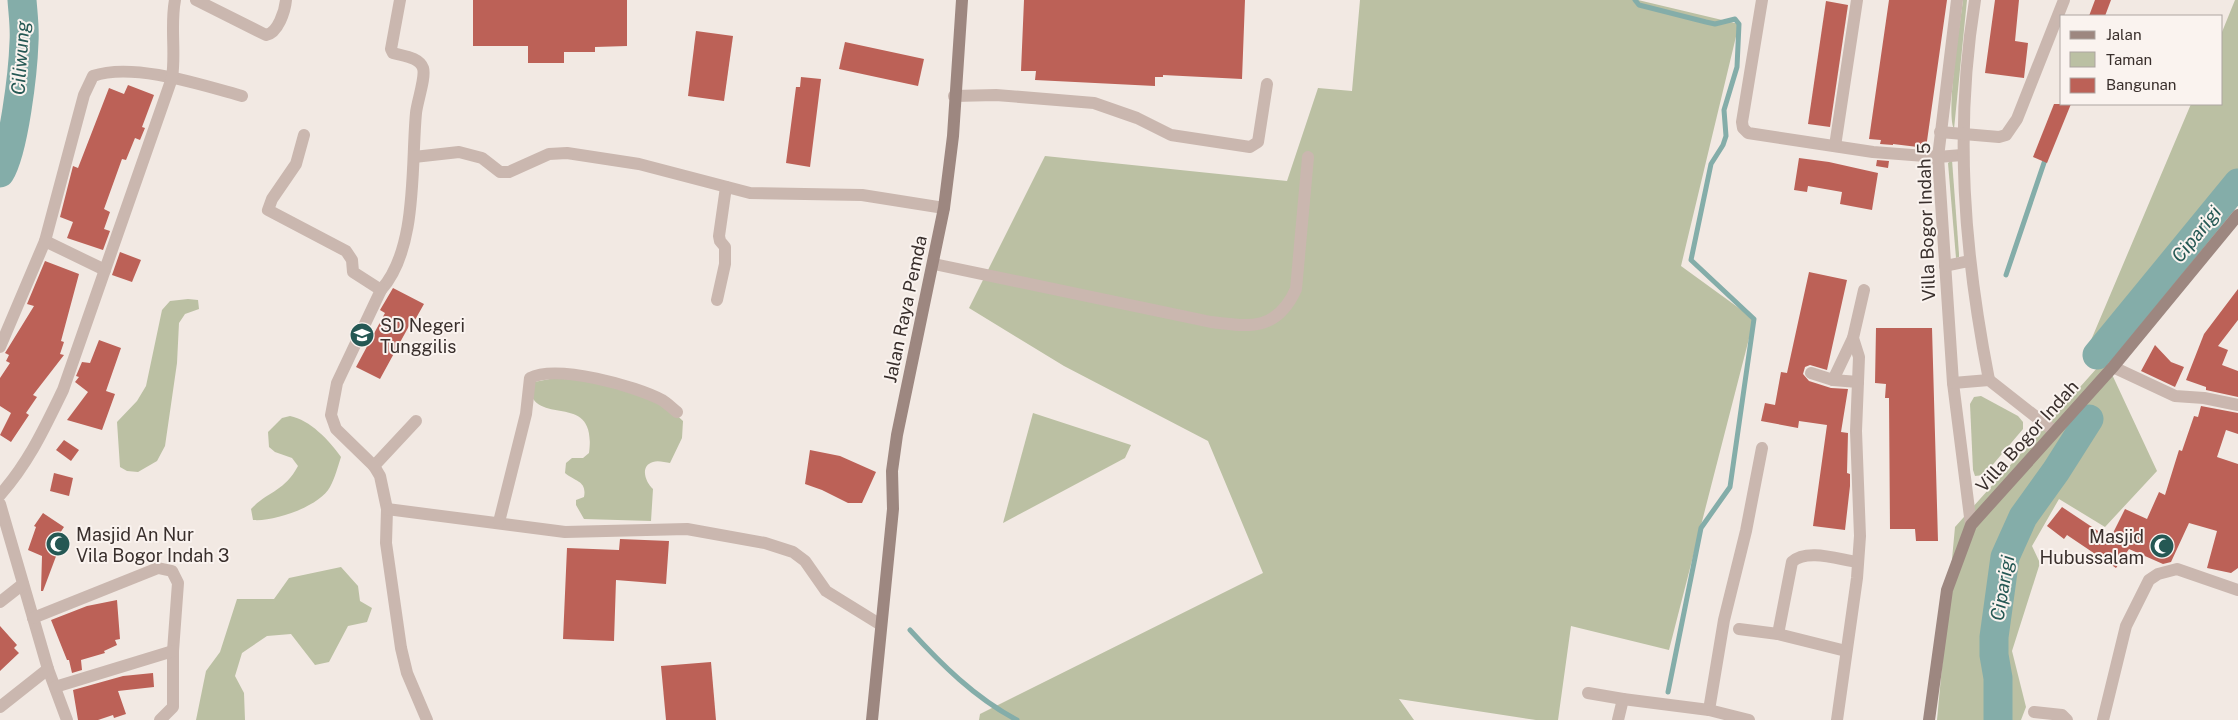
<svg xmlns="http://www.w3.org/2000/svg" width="2238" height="720" font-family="'Public Sans',sans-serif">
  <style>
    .green { fill: #bbc0a3 }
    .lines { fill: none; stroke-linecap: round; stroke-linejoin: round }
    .stream { stroke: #84ada9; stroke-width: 5 }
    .river { stroke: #84ada9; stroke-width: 29 }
    .building { fill: #bc6157 }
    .street { stroke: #cab7af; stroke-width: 12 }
    .secondary { stroke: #9d8780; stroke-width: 12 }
    .labels { text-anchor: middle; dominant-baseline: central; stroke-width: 4; stroke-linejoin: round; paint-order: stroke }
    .street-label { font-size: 18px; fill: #392f2c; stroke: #faf3ef }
    .poi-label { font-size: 18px; fill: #392f2c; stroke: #faf3ef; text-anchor: start }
    .water-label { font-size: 19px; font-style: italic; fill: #255854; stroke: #faf3ef }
  </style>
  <rect width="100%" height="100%" fill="#f2e9e3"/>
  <g class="green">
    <polygon points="1360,0 1638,0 1739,24 1681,266 1754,319 1669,650 1571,626 1558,720 1536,720 1399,699 1414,720 979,720 980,714 1263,573 1208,441 1064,366 969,308 1045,156 1287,181 1318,88 1352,91"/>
    <path d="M1963,0H1967L1954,129C1946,111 1960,23 1963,0Z"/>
    <polygon points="2235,0 2238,0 2238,203 2109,368 2157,471 2105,527 2059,499 2032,546 2040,563 2012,651 2026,707 2021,720 1937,720 1955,527 2097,368 2096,355 2086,352 2191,104 2222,104 2222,32"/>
    <polygon points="1952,160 1959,254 1959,257 1956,258 1948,163"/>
    <polygon points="188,299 198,300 199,309 185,314 179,323 177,363 165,446 157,461 138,472 127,471 120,467 117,422 137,401 146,386 162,310 170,301"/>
    <path d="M565,376L659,399L683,421L682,438L670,463C665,462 657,460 653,462C639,466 646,483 653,489L651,521L584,519L576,505V500L584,497C587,481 576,482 565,473L566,463L572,458H583L589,453C598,386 530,432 529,383Z"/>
    <polygon points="1981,396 2018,416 2023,422 2023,429 1984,475 1975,476 1973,470 1970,404 1974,397"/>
    <polygon points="1033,413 1131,445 1125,458 1003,523"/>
    <path d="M290,416C310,420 329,440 341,457C338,466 335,478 330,487C320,506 274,522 253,520L251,509C268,491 284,492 298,466L292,458L275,452L269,447L268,432L282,418Z"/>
    <polygon points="341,567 358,586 360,601 372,608 367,622 348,626 329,662 315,665 291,634 267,636 242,653 235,676 244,693 245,720 196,720 206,671 220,652 237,599 274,599 289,578"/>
  </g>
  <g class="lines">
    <g class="stream">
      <polyline points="1635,0 1639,5 1706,22 1715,24 1735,19 1739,24 1737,67 1724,110 1726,136 1723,145 1711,164 1691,260 1754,319 1730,487 1701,528 1668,692"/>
      <polyline points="2006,275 2046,157"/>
      <path d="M910,630C941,664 975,698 1017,720"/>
    </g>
    <g class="river">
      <path d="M0,173C14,150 23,72 24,42C25,28 23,14 22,0"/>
      <polyline points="2097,355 2238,183"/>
      <polyline points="1998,720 1998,678 1994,655 1994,637 2005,557 2023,517 2056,471 2089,419"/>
    </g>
  </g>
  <g class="building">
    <polygon points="473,0 627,0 627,46 595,47 595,52 564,52 564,63 528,63 528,46 473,46"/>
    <polygon points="1024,0 1245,0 1242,79 1163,75 1163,77 1155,77 1155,86 1035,80 1036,71 1021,71"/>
    <polygon points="1889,0 1947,0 1926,148 1893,144 1893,145 1880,144 1881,140 1869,139"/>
    <polygon points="1995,0 2019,0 2015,41 2028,43 2024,78 1985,73"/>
    <polygon points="2095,0 2111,0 2105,16 2089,16"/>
    <polygon points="1826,1 1848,5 1830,127 1808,124"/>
    <polygon points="696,31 733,36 724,101 688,96"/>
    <polygon points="845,42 924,59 918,86 839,69"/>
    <polygon points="801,77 821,79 810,167 786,163 796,87 800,87"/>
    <polygon points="128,85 154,95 142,127 145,128 140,140 135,138 126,160 122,159 104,209 110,212 104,229 110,231 103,250 67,238 73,222 60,217 73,166 78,168 109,88 124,94"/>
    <polygon points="2054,104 2071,104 2047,163 2033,157"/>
    <polygon points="1799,158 1829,162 1878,173 1872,210 1840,204 1842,192 1808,186 1807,192 1794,190"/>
    <polygon points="1877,160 1889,161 1888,168 1876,166"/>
    <polygon points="120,252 141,260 132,282 112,275"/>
    <polygon points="45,261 79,274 61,341 64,342 60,354 64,355 33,395 37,397 26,413 29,415 11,442 0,435 11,413 0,406 0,378 10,363 6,361 9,355 5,353 34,306 27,304"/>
    <polygon points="1809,272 1847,280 1827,370 1810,365 1805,367 1803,374 1809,381 1831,388 1848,389 1841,432 1848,433 1847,473 1850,474 1850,486 1845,530 1813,526 1827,425 1799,421 1798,428 1761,421 1765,403 1775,405 1781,372 1787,373"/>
    <polygon points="393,288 424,304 411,327 409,326 380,379 356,367 385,313 380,310"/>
    <polygon points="2238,289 2238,320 2218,346 2228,350 2222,365 2238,371 2238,397 2206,390 2206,387 2186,380 2204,334"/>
    <polygon points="1876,328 1932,328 1938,541 1916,541 1915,529 1890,529 1889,398 1885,398 1886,384 1875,383"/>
    <polygon points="99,340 121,348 106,391 115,394 102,430 67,420 88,392 75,382 79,377 76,376 82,362 90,363"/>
    <polygon points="2155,345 2171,362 2184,367 2175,387 2141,371"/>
    <polygon points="2201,406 2238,413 2238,434 2226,430 2217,457 2238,464 2238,568 2231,573 2207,568 2217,531 2189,523 2171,562 2163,564 2129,549 2116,568 2067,535 2064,539 2047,526 2062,507 2110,539 2125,509 2147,519 2159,492 2165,495 2179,450 2182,451 2194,416 2198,417"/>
    <polygon points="64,440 79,450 71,461 56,450"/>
    <polygon points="810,450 840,456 876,472 862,503 848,503 822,490 805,484"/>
    <polygon points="54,473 73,478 69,496 50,491"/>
    <polygon points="43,513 64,527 50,548 58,551 43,591 41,591 42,556 28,550 36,527 34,526"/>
    <polygon points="620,539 669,541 666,584 616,580 614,641 563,639 567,548 619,550"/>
    <polygon points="117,600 120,639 115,640 117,645 104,651 105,653 81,660 82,670 72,673 69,660 67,660 51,620 87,606"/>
    <polygon points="0,626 17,645 14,648 19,653 0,671"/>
    <polygon points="711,662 716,720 666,720 661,666"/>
    <polygon points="153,673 154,687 118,691 126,714 114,718 113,715 98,720 78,720 73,690 123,676"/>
  </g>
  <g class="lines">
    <g class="street">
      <path d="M196,0L266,35C278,33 285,11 286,0"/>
      <path d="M400,0L391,49L393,53C403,56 419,57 423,68C426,77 417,102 416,113C411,165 418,249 381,290L337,383L331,415L336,429L374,466L380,476L387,509L386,543L401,648L407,673L427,720"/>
      <polyline points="1762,0 1742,122 1743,128 1748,133 1873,152 1938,157 1962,155"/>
      <polyline points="1957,0 1938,157 1953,383 1971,525"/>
      <path d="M1975,0C1954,130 1964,252 1989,380"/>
      <polyline points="954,96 996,95 1094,103 1137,118 1171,135 1250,147 1258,142 1267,84"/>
      <polyline points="1940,132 1999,137 2006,135 2017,119 2064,0"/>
      <polyline points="304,135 296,164 272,199 268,210 346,251 352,260 353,272 381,290"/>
      <polyline points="1835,146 1857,0"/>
      <polyline points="414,157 459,152 482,158 500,172 509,172 549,154 567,153 639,164 750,193 862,195 944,208"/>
      <polyline points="45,241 105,270"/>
      <path d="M934,264L1211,322C1251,327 1277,331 1296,289L1308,157"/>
      <polyline points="1945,266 1969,261"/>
      <polyline points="717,300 725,264 725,247 720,241 719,236 726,187"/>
      <path d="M0,347L45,241L84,95L93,76C133,62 202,85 242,96"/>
      <polyline points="2113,367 2175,396 2204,398 2238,405"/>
      <polyline points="1811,373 1833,380 1858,382"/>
      <polyline points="1833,380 1853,338"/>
      <polyline points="1953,383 1989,380 2054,431"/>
      <polyline points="374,466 416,421"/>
      <path d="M0,495C29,462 44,429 63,390L172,78C176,52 170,26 175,0"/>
      <polyline points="0,504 48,669 67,720"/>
      <polyline points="387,509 565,532 687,529 765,543 793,552 805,561 826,591 881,625"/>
      <path d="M499,522L526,414L530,378C557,364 636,386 662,400C667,403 672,408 677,412"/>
      <polyline points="0,602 23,584"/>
      <polyline points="33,618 158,568 172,571 178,583 173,651 173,707 160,720"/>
      <polyline points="1739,629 1778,634"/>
      <path d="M1846,651L1778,634L1792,562C1807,548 1840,560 1858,562"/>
      <polyline points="55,687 173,651"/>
      <polyline points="1588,693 1623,699"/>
      <polyline points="0,707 48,669"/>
      <polyline points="1709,710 1724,620 1746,531 1762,448"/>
      <polyline points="2034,712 2062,715 2067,720"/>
      <polyline points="1618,720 1623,699 1709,710 1749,720"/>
      <polyline points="1837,720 1857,578 1860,536 1856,431 1859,357 1853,338 1864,290"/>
      <polyline points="2103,720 2126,626 2149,580 2158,574 2177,569 2238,590"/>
    </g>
    <g class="secondary">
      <polyline points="872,720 893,509 892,471 897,435 944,208 953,136 962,0"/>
      <polyline points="1929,720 1947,590 1971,525 2113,367 2238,215"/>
    </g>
  </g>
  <defs>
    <symbol id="school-disc" viewBox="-11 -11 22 22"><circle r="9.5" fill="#255854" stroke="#faf3ef"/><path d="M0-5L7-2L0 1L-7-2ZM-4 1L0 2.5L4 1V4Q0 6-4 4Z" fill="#fff"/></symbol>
    <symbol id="mosque-disc" viewBox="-11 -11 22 22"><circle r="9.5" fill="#255854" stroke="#faf3ef"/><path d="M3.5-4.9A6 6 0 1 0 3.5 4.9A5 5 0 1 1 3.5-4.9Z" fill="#fff"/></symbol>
  </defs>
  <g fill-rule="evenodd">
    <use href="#school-disc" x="348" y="321" width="28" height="28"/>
    <use href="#mosque-disc" x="44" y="530" width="28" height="28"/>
    <use href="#mosque-disc" x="2148" y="532" width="28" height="28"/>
  </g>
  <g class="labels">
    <g class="street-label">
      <text transform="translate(1926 222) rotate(-92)">Villa Bogor Indah 5</text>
      <text transform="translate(905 309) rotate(-78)">Jalan Raya Pemda</text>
      <text transform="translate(2027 436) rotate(-48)">Villa Bogor Indah</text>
    </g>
    <g class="poi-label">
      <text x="380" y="325">SD Negeri<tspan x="380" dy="21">Tunggilis</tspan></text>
      <text x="76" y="534">Masjid An Nur<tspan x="76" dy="21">Vila Bogor Indah 3</tspan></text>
      <text x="2144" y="536" text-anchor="end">Masjid<tspan x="2144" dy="21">Hubussalam</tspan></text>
    </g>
    <g class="water-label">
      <text transform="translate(20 58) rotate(-86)">Ciliwung</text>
      <text transform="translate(2196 234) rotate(-51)">Ciparigi</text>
      <text transform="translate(2002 588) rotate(-80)">Ciparigi</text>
    </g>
  </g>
  <rect x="2060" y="15" width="162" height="90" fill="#faf3ef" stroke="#ada5a1"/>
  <rect x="2070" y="31" width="25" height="8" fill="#9d8780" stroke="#ada5a1"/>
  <text x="2106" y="40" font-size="15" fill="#392f2c">Jalan</text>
  <rect x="2070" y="52" width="25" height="15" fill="#bbc0a3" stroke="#ada5a1"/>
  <text x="2106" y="65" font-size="15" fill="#392f2c">Taman</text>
  <rect x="2070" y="78" width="25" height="15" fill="#bc6157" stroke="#ada5a1"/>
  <text x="2106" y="90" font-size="15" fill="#392f2c">Bangunan</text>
</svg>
